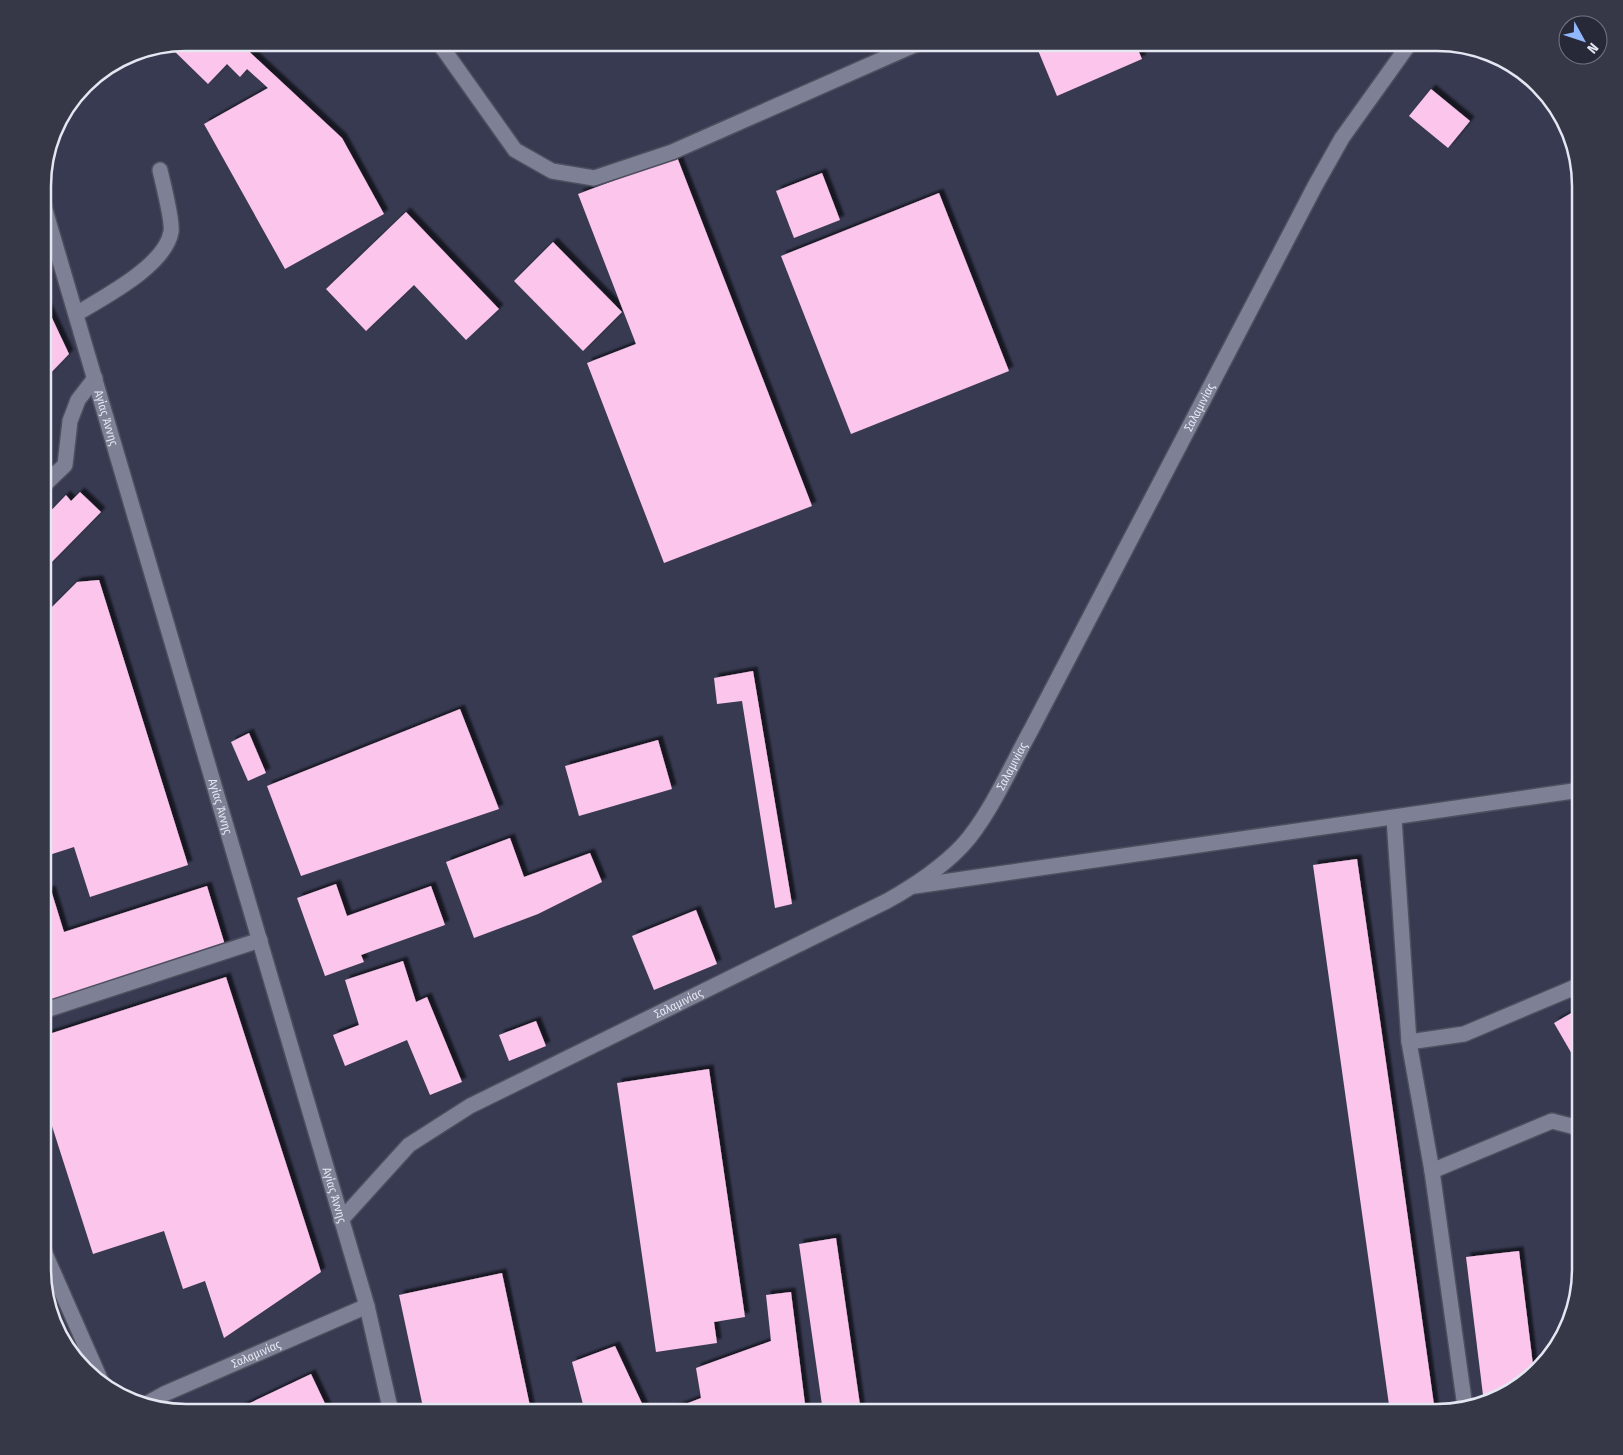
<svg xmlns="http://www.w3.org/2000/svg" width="1623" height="1455" font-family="'Fira Sans Condensed',sans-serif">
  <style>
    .built { fill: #383a52 }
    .building { fill: #fcc5eb; filter: url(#shadow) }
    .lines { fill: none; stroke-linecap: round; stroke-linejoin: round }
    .service-casing { stroke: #4e4f5e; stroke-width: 18 }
    .minor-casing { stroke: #4e4f5e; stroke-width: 18 }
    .tertiary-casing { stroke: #4e4f5e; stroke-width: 18 }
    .service { stroke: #7e8095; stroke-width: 15 }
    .minor { stroke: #7e8095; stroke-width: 15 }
    .tertiary { stroke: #7e8095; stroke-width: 15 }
    .labels { text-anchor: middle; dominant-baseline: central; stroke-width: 5; stroke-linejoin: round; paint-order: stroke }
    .street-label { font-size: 12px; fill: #e4e6f1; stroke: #272939 }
    .rim { fill: none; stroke: #e4e6f1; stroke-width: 2.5 }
  </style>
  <defs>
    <filter id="shadow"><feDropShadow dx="4.5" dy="-4.5" stdDeviation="1" flood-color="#0009"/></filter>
  </defs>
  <rect width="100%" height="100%" fill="#313344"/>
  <polygon class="built" points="187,43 1437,43 1491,53 1538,84 1569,131 1580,187 1580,1278 1569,1324 1539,1370 1492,1401 1436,1412 186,1412 131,1401 85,1371 54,1324 43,1278 43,177 57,123 91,78 132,53"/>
  <g class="building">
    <polygon points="186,42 240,43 342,138 384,214 285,269 204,124 268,88 247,69 240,77 227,64 208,84 169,46"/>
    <polygon points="1035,43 1135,43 1142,59 1057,96"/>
    <polygon points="1431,89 1470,121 1448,148 1409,116"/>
    <polygon points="677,157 812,506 664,563 587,363 636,344 578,194"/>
    <polygon points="822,173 840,220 794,238 776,191"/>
    <polygon points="939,193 1009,371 851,434 781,256"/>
    <polygon points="406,212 499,309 466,340 414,285 366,331 326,289"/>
    <polygon points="553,242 622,312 583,351 514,281"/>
    <polygon points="43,299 69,354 43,381"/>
    <polygon points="80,492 101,512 43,571 43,519 66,495 71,501"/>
    <polygon points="99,580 188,865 90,897 74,847 43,857 43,616 77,582"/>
    <polygon points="753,671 792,904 775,908 742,701 717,704 714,678"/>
    <polygon points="460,709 499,809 301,876 267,786"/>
    <polygon points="249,733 266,773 248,781 231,742"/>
    <polygon points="658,740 672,789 579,816 565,766"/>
    <polygon points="510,838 524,877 590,853 602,882 538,914 474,938 446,862"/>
    <polygon points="1357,859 1393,1111 1435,1412 1390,1412 1313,865"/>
    <polygon points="336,884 347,916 431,886 445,925 361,955 364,962 325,976 297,898"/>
    <polygon points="207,886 225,945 43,1004 43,893 51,890 64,932"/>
    <polygon points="696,910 717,964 654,990 632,936"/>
    <polygon points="403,961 416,1002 427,997 462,1082 430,1095 407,1040 345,1066 333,1035 359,1025 345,980"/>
    <polygon points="226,977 321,1272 224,1338 205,1281 183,1289 164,1231 93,1254 43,1098 43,1036"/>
    <polygon points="1580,1008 1580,1068 1554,1023"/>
    <polygon points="536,1021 546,1046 509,1061 499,1035"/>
    <polygon points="709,1069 745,1317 714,1322 717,1343 656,1352 617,1083"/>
    <polygon points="836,1238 861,1412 823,1412 799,1244"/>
    <polygon points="1519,1251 1534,1373 1492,1401 1484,1403 1466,1257"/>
    <polygon points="502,1273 531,1411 424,1412 399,1295"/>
    <polygon points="791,1292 806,1412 665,1412 701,1398 696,1368 771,1341 766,1295"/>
    <polygon points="615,1346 646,1412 585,1412 572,1362"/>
    <polygon points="311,1374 329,1412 231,1412"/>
  </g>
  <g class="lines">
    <defs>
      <g id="service">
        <polyline points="439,43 515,150 552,171 594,178 672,152 919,43"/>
        <path d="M76,314C104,297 165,266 171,232C173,221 163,184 160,170"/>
        <polyline points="43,486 65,465 70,421 78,400 95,378"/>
        <polyline points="1394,818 1409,1042 1432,1171 1465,1407"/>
        <polyline points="915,886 1580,790"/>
        <polyline points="43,1011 260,940"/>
        <polyline points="1409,1042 1464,1034 1580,985"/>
        <polyline points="1432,1171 1552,1121 1575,1127 1580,1131"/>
        <polyline points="43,1249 101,1381"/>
      </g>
      <g id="minor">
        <path id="s1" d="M341,1220L409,1145L470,1106L887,901C914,886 940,869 962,846C989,817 1011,766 1031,730L1315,186L1342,138L1410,43"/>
        <path id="s2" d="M146,1404L164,1394L367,1306"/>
      </g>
      <g id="tertiary">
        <path id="s3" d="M43,203L367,1306L391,1412"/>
      </g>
    </defs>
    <use href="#service" class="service-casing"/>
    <use href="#minor" class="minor-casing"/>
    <use href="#tertiary" class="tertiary-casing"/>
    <use href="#service" class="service"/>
    <use href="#minor" class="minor"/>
    <use href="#tertiary" class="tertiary"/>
  </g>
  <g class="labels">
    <g class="street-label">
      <text stroke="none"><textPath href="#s1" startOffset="1231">Σαλαμινίας</textPath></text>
      <text stroke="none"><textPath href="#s3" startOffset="224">Αγίας Άννης</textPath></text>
      <text stroke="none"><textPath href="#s1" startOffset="826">Σαλαμινίας</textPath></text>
      <text stroke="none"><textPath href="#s3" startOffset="629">Αγίας Άννης</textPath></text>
      <text stroke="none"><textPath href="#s1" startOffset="406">Σαλαμινίας</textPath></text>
      <text stroke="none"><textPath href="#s3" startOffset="1034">Αγίας Άννης</textPath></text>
      <text stroke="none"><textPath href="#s2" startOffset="121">Σαλαμινίας</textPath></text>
    </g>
  </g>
  <path d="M0 0H1623V1455H0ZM186 51H1437A135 135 0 0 1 1572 186V1269A135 135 0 0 1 1437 1404H186A135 135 0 0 1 51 1269V186A135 135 0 0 1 186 51Z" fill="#363848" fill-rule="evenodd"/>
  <path class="rim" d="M186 51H1437A135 135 0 0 1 1572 186V1269A135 135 0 0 1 1437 1404H186A135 135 0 0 1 51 1269V186A135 135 0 0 1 186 51Z"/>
  <g transform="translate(1583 40) rotate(130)"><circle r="24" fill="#272939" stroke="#737583"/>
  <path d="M0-4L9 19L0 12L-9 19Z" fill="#91b8fd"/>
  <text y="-8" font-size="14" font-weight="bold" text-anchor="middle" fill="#e4e6f1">N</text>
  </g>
</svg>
